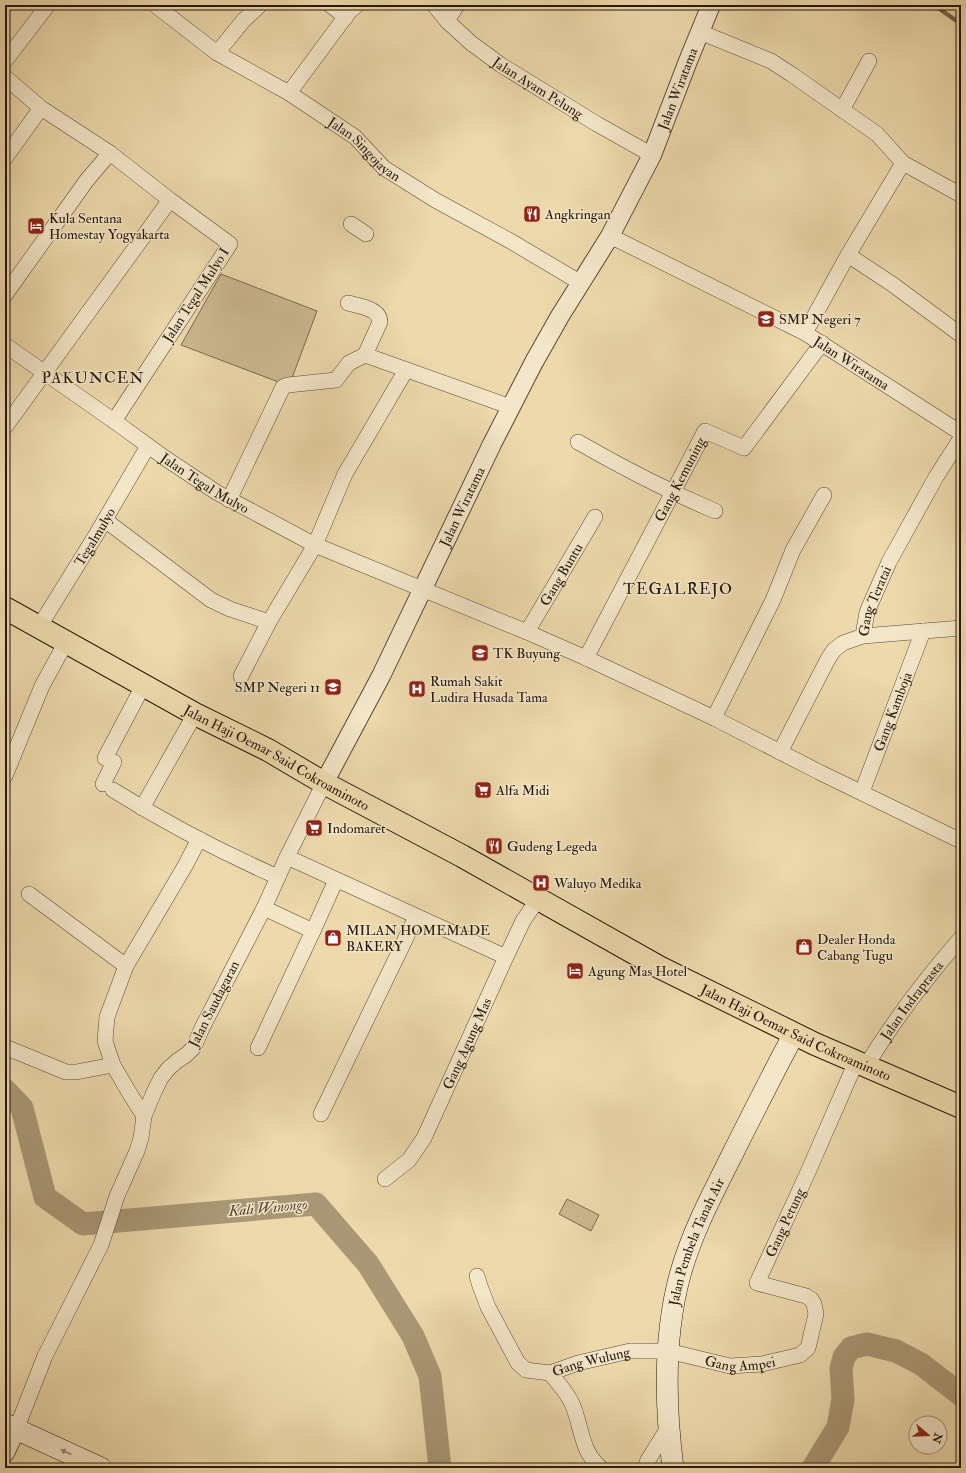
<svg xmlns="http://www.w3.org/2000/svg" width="966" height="1473" font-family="'IM FELL Double Pica',serif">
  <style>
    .green { fill: #cbb890; stroke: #78684d }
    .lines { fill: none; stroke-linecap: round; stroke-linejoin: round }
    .stream { stroke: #74644a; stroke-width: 4 }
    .river { stroke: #a99775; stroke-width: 23 }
    .minor-casing { stroke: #574832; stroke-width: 16 }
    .tertiary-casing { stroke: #574832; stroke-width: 20 }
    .secondary-casing { stroke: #25170a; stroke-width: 22 }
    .primary-casing { stroke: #25170a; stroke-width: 24 }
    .minor { stroke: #f3e6c9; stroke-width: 15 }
    .tertiary { stroke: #f3e6c9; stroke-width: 18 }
    .secondary { stroke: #f3e6c9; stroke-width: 21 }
    .primary { stroke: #edd9ac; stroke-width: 22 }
    .oneway { fill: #968973 }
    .labels { text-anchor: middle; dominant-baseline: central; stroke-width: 3; stroke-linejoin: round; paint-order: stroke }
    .street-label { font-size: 14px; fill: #25170a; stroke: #f3e6c9 }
    .poi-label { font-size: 14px; fill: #25170a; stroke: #f3e6c9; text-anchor: start }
    .water-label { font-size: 15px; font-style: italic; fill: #5a4a35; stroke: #f3e6c9 }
    .quarter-label { font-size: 16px; letter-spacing: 1px; fill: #25170a; stroke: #f3e6c9 }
  </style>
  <rect width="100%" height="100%" fill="#edd9ac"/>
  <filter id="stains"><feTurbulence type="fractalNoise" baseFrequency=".005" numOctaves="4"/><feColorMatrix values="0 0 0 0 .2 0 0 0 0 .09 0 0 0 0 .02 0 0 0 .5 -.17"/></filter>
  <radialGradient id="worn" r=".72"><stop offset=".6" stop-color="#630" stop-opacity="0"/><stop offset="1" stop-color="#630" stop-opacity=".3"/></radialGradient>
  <g class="green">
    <polygon points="221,274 317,311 289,386 181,345"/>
    <polygon points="567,1199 599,1215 591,1231 559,1214"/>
  </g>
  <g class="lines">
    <polyline class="stream" points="934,5 961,24"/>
    <g class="river">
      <polyline points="5,1090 22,1108 45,1197 83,1224 316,1204 368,1264 413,1336 430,1376 440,1468"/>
      <polyline points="813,1468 838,1427 843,1399 841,1368 844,1357 851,1348 867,1344 896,1351 921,1364 961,1395"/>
    </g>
    <defs>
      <g id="minor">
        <path id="s1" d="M155,5L217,53L289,93L355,137L384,168L435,200L512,242L581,283"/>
        <polyline points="330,5 346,17"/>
        <polyline points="434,5 447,21"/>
        <path id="s2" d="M457,5L447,21L471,43L501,65L597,124L652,155"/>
        <polyline points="700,32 771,61 791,74 877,134 903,163 961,195"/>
        <polyline points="217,53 243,21 260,5"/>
        <polyline points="5,61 48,5"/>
        <polyline points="5,77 41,108 110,153 170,200 230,244 114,421"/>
        <polyline points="289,93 349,12 357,5"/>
        <polyline points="842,110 869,61"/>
        <polyline points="5,158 41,108"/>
        <polyline points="351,224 366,234"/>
        <path id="s3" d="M610,236L805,333L961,433"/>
        <polyline points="848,255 892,284 961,335"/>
        <polyline points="5,295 87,180 110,153"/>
        <path d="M348,303C358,306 380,308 380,322L365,355L511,407"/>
        <polyline points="805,333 848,255 903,163"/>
        <path id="s4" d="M5,345L114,421L165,458L216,492L315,545L527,632L586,658L714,718L819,772L961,841"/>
        <polyline points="5,427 170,200"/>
        <path d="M578,442C623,468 668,491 715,511"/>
        <polyline points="229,500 283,387 288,385 336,380 349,363 365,355"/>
        <polyline points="105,520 211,600 230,609 269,622"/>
        <path id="s5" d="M39,627L96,535L148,446"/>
        <path id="s6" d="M527,632L595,517"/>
        <path id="s7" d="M863,636L867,612L889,562L936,477L961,438"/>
        <path id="s8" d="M586,658L705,431L744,448L822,343"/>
        <polyline points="241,676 269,622 315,545 345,474 406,370"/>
        <polyline points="714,718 773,600 793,550 824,495"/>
        <polyline points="780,752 828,659 834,650 843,643 863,636 961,628"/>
        <polyline points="5,776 42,686 66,642"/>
        <polyline points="103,784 114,762 105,758 144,684"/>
        <path d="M113,790C166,823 221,852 278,877"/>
        <path id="s9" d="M862,792L923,631"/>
        <polyline points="142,808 195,714"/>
        <polyline points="287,857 506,957"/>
        <polyline points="29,894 126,966"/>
        <polyline points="313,931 336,880"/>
        <polyline points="5,1047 66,1072 76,1072 113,1065"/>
        <polyline points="258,1048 313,931 264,908"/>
        <path id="s10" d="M866,1066C894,1020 926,978 961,938"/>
        <polyline points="321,1114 416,917"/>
        <polyline points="144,1116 130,1094 113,1065 105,1041 107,1017 126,966 185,866 199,839"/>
        <path id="s11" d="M385,1179L409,1160L424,1138L506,957L523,921L538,899"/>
        <path id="s12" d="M477,1276L480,1286L488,1307L518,1363L526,1370L550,1373L578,1363L630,1351H668L730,1366L762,1364L800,1355L808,1348L816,1314L814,1304L811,1299L806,1296L757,1283L808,1172L856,1062"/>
        <path d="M550,1373C558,1383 568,1393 573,1406C582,1428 581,1452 601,1468"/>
        <polyline points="16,1430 45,1356 101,1245 117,1196 137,1151 141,1138 144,1116 154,1092 161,1078 168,1069 177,1061 186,1055 194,1047 202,1028 264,908 287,857 324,783"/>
        <polyline points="645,1468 648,1460 668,1428"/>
      </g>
      <g id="tertiary">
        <path id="s13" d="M324,783L381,676L492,444L534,362L560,316L610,236L652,155L688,61L711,5"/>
        <polyline points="5,1453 16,1430"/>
      </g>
      <g id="secondary">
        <polyline points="5,1424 101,1468"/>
        <path id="s14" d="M673,1468C665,1405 663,1338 680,1275C692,1232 713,1193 733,1153C753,1113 773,1073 794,1034"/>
      </g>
      <g id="primary">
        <path id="s15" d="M5,608L195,714L268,750L324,783L462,856L659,967L815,1044L961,1107"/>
      </g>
    </defs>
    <use href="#minor" class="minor-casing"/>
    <use href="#tertiary" class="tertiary-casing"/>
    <use href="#secondary" class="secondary-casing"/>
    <use href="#primary" class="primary-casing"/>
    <use href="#minor" class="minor"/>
    <use href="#tertiary" class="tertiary"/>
    <use href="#secondary" class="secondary"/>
    <use href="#primary" class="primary"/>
  </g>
  <defs><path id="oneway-solid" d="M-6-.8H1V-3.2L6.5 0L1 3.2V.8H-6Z"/></defs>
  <use class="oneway" href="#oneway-solid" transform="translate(66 1452) rotate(-156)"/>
  <defs>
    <symbol id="restaurant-square" viewBox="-11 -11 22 22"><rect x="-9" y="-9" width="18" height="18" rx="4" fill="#8f2418" stroke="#f3e6c9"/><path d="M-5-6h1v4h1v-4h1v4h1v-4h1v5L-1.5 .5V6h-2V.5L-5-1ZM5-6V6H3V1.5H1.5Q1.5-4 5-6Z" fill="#fff"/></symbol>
    <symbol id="hotel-square" viewBox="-11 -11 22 22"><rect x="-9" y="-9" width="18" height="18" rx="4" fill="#8f2418" stroke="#f3e6c9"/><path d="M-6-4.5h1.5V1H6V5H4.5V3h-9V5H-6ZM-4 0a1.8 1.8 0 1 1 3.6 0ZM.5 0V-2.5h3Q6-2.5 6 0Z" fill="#fff"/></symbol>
    <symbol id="school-square" viewBox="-11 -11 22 22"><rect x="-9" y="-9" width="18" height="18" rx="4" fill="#8f2418" stroke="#f3e6c9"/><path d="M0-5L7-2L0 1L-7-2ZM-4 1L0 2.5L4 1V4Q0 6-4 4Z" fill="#fff"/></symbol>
    <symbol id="hospital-square" viewBox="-11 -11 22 22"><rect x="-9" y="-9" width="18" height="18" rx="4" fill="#8f2418" stroke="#f3e6c9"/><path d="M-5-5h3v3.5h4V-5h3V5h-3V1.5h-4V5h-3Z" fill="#fff"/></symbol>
    <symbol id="supermarket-square" viewBox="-11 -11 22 22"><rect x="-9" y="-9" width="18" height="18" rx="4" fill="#8f2418" stroke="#f3e6c9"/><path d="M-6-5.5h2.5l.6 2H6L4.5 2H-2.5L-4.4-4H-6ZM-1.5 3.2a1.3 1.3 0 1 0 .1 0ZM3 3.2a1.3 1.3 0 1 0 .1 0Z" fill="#fff"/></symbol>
    <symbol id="shop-square" viewBox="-11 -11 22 22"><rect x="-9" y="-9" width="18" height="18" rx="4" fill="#8f2418" stroke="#f3e6c9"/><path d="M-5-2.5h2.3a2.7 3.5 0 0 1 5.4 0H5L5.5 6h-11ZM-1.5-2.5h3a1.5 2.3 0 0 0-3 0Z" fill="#fff"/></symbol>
  </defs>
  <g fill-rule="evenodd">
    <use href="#restaurant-square" x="522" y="204" width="20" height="20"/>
    <use href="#hotel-square" x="26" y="216" width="20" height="20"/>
    <use href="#school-square" x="756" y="309" width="20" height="20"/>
    <use href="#school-square" x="470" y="643" width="20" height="20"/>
    <use href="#school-square" x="323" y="677" width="20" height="20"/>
    <use href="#hospital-square" x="407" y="679" width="20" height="20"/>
    <use href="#supermarket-square" x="473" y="780" width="20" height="20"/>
    <use href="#supermarket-square" x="304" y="818" width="20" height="20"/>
    <use href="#restaurant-square" x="484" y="836" width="20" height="20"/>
    <use href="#hospital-square" x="531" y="873" width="20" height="20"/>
    <use href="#shop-square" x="323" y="928" width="20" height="20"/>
    <use href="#shop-square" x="794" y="937" width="20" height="20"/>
    <use href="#hotel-square" x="565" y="961" width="20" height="20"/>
  </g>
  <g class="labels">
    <g class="street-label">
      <text stroke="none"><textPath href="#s2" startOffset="132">Jalan Ayam Pelung</textPath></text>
      <text stroke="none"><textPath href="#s13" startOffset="780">Jalan Wiratama</textPath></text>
      <text stroke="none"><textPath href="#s1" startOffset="255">Jalan Singojayan</textPath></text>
      <text transform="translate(196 295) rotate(-57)">Jalan Tegal Mulyo I</text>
      <text stroke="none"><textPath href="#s3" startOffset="273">Jalan Wiratama</textPath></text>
      <text stroke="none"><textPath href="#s8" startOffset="202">Gang Kemuning</textPath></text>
      <text stroke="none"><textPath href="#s4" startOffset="243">Jalan Tegal Mulyo</textPath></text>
      <text stroke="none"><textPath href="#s13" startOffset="309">Jalan Wiratama</textPath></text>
      <text stroke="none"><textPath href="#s5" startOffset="106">Tegalmulyo</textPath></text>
      <text stroke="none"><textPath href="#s6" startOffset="67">Gang Buntu</textPath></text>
      <text stroke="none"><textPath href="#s7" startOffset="37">Gang Teratai</textPath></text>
      <text stroke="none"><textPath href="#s9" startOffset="86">Gang Kamboja</textPath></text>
      <text stroke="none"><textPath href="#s15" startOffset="310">Jalan Haji Oemar Said Cokroaminoto</textPath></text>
      <text stroke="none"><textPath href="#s10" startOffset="80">Jalan Indraprasta</textPath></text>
      <text transform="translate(214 1004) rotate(-63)">Jalan Saudagaran</text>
      <text stroke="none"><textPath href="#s15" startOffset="898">Jalan Haji Oemar Said Cokroaminoto</textPath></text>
      <text stroke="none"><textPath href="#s11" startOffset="161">Gang Agung Mas</textPath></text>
      <text stroke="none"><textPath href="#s12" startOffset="572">Gang Petung</textPath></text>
      <text stroke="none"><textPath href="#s14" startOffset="231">Jalan Pembela Tanah Air</textPath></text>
      <text stroke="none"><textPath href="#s12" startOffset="326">Gang Ampei</textPath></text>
      <text stroke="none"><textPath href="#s12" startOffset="174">Gang Wulung</textPath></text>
    </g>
    <g class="poi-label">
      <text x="545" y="214">Angkringan</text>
      <text x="49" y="218">Kula Sentana<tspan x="49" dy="16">Homestay Yogyakarta</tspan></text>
      <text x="779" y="319">SMP Negeri 7</text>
      <text x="493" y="653">TK Buyung</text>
      <text x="430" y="681">Rumah Sakit<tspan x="430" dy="16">Ludira Husada Tama</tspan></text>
      <text x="320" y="687" text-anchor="end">SMP Negeri 11</text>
      <text x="496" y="790">Alfa Midi</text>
      <text x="327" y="828">Indomaret</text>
      <text x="507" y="846">Gudeng Legeda</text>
      <text x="554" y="883">Waluyo Medika</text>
      <text x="346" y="930">MILAN HOMEMADE<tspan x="346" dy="16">BAKERY</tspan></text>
      <text x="817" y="939">Dealer Honda<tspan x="817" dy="16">Cabang Tugu</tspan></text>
      <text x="588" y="971">Agung Mas Hotel</text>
    </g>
    <g class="water-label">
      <text transform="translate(268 1208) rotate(-5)">Kali Winongo</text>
    </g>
    <g class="quarter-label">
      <text x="93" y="378">PAKUNCEN</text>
      <text x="678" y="589">TEGALREJO</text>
    </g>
  </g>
  <rect width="966" height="1473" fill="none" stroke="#edd9ac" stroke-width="20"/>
  <rect x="6" y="6" width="954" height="1461" fill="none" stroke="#25170a" stroke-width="2"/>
  <rect x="10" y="10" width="946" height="1453" fill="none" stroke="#25170a"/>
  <g transform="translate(928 1435) rotate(109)"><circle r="19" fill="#f3e6c9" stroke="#a1937d"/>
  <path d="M0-3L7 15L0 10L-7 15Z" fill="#8f2418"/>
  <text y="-6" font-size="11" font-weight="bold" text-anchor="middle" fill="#25170a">N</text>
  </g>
  <rect width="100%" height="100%" filter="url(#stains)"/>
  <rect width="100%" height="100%" fill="url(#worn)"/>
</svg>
